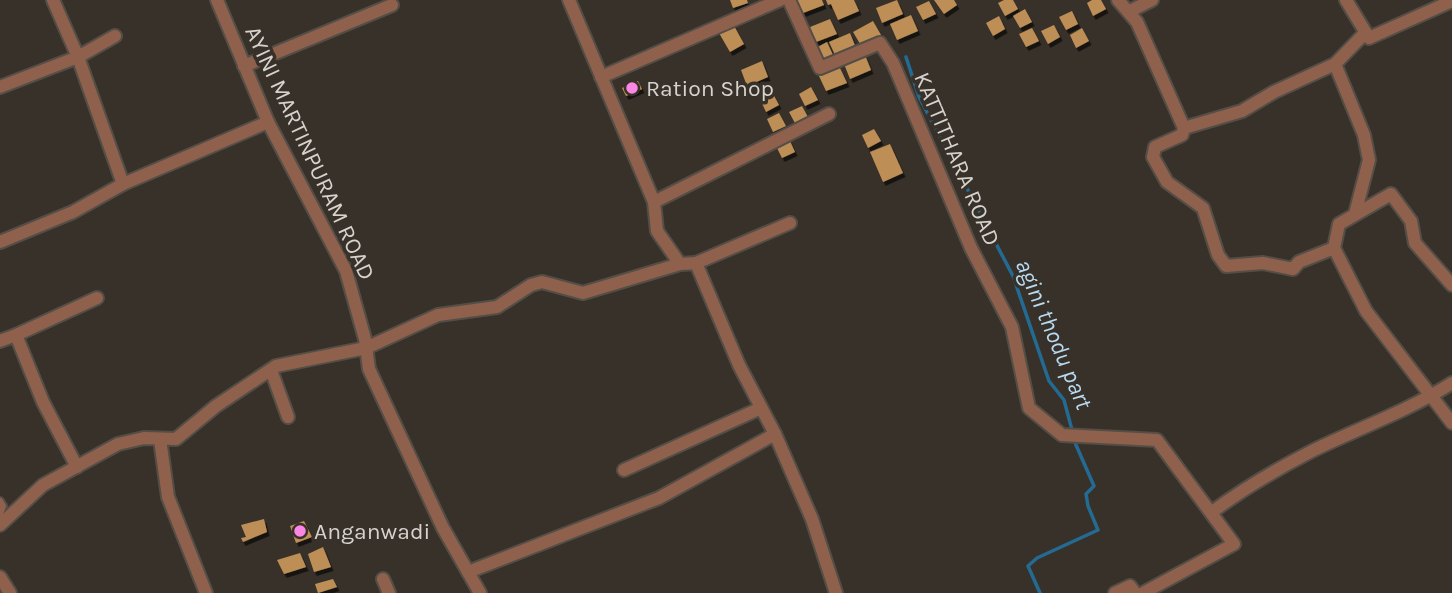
<svg xmlns="http://www.w3.org/2000/svg" width="1452" height="593" font-family="Karla,sans-serif">
  <style>
    .lines { fill: none; stroke-linecap: round; stroke-linejoin: round }
    .stream { stroke: #236b92; stroke-width: 3.5 }
    .building { fill: #bd8f56; filter: url(#shadow) }
    .lane-casing { stroke: #544e47; stroke-width: 10 }
    .street-casing { stroke: #544e47; stroke-width: 16 }
    .lane { stroke: #8f614c; stroke-width: 6 }
    .street { stroke: #8f614c; stroke-width: 12 }
    .poi-dot { fill: #fc86e3; stroke: #38312a; stroke-width: 2.5 }
    .labels { text-anchor: middle; dominant-baseline: central; stroke-width: 7; stroke-linejoin: round; paint-order: stroke }
    .poi-label { font-size: 23px; fill: #d6d2cd; stroke: #38312a; text-anchor: start }
    .street-label { font-size: 23px; fill: #d6d2cd; stroke: #38312a }
    .water-label { font-size: 24px; font-style: italic; fill: #b7daf1; stroke: #38312a }
  </style>
  <defs>
    <filter id="shadow"><feDropShadow dx="2.5" dy="4" stdDeviation="0" flood-color="#0009"/></filter>
  </defs>
  <rect width="100%" height="100%" fill="#38312a"/>
  <g class="lines">
    <polyline class="stream" points="906,57 919,97 1013,276 1049,381 1064,400 1076,445 1094,486 1086,494 1088,506 1098,530 1037,558 1028,566 1040,593"/>
  </g>
  <g class="building">
    <polygon points="730,0 747,0 748,3 733,8"/>
    <polygon points="797,0 822,0 824,5 803,13"/>
    <polygon points="826,0 854,0 859,11 838,20 831,4 828,5"/>
    <polygon points="897,0 903,14 882,23 876,8"/>
    <polygon points="934,0 954,0 957,5 944,14"/>
    <polygon points="1004,0 1013,0 1018,9 1005,16 998,3"/>
    <polygon points="1092,0 1101,0 1106,9 1093,16 1087,3"/>
    <polygon points="929,1 936,14 923,20 916,7"/>
    <polygon points="1025,9 1032,22 1020,28 1013,16"/>
    <polygon points="1072,11 1078,24 1066,30 1059,17"/>
    <polygon points="911,15 918,31 897,40 890,24"/>
    <polygon points="999,16 1005,29 993,36 986,23"/>
    <polygon points="830,19 837,34 816,42 810,27"/>
    <polygon points="873,21 881,35 862,47 853,32"/>
    <polygon points="733,24 744,44 730,52 719,33"/>
    <polygon points="1054,25 1060,37 1048,44 1041,31"/>
    <polygon points="1032,28 1039,41 1026,47 1019,34"/>
    <polygon points="1082,28 1089,41 1076,48 1070,35"/>
    <polygon points="850,33 856,48 836,57 829,42"/>
    <polygon points="827,42 833,55 821,61 814,49"/>
    <polygon points="865,55 871,70 850,79 844,64"/>
    <polygon points="762,61 768,77 747,86 741,70"/>
    <polygon points="840,68 847,83 826,91 819,76"/>
    <polygon points="638,81 642,89 626,96 622,88"/>
    <polygon points="811,87 818,100 805,106 799,94"/>
    <polygon points="772,92 779,105 766,112 760,99"/>
    <polygon points="802,106 809,119 796,125 789,112"/>
    <polygon points="779,113 786,126 773,132 767,119"/>
    <polygon points="874,129 881,141 868,148 862,135"/>
    <polygon points="789,139 795,152 782,158 776,146"/>
    <polygon points="890,144 903,173 883,182 870,152"/>
    <polygon points="264,519 267,532 243,542 241,538 246,537 241,525"/>
    <polygon points="304,521 312,537 296,543 290,526"/>
    <polygon points="323,547 331,567 314,572 308,554"/>
    <polygon points="300,553 306,567 284,574 277,560"/>
    <polygon points="333,579 337,587 318,593 315,584"/>
  </g>
  <g class="lines">
    <defs>
      <polyline id="lane" points="0,501 3,506 0,514"/>
      <g id="street">
        <polyline points="53,0 78,57 115,36"/>
        <polyline points="217,0 268,122 346,271 365,339 369,369 443,528 480,593"/>
        <polyline points="569,0 654,202 657,231 680,264 696,263 739,365 775,434 812,519 836,593"/>
        <polyline points="789,0 820,68 880,43 893,63 971,248 1012,327 1029,408 1062,435 1157,440 1234,544 1143,593"/>
        <polyline points="1118,0 1137,22 1184,128 1182,135 1155,147 1153,157 1167,182 1203,208 1218,255 1226,266 1263,263 1293,269 1299,262 1334,248"/>
        <polyline points="1346,0 1369,38 1452,1"/>
        <polyline points="1130,11 1152,0"/>
        <polyline points="1335,64 1364,135 1369,160 1355,214"/>
        <polyline points="244,66 392,5"/>
        <polyline points="601,77 780,0"/>
        <polyline points="0,87 78,57 123,184"/>
        <polyline points="1184,128 1242,111 1274,92 1335,64 1365,33"/>
        <polyline points="654,202 829,114"/>
        <polyline points="0,242 73,212 123,184 268,122"/>
        <polyline points="696,263 790,223"/>
        <polyline points="1452,285 1415,243 1411,221 1391,194 1339,224 1334,248 1366,311 1452,423"/>
        <polyline points="16,335 97,298"/>
        <polyline points="0,341 16,335 43,402 77,467"/>
        <polyline points="271,370 288,417"/>
        <polyline points="160,439 168,497 206,593"/>
        <polyline points="624,470 761,408"/>
        <path d="M1212,512C1243,489 1277,469 1312,451C1359,428 1408,411 1452,383"/>
        <polyline points="0,525 43,485 118,444 144,438 176,439 216,406 276,366 366,348 438,315 497,307 531,285 542,282 583,293 680,264"/>
        <polyline points="468,572 659,498 775,434"/>
        <polyline points="0,577 10,593"/>
        <polyline points="383,579 389,593"/>
        <polyline points="1115,593 1130,586 1135,593"/>
      </g>
    </defs>
    <use href="#lane" class="lane-casing"/>
    <use href="#street" class="street-casing"/>
    <use href="#lane" class="lane"/>
    <use href="#street" class="street"/>
  </g>
  <g class="poi-dot">
    <circle cx="632" cy="88" r="7"/>
    <circle cx="300" cy="531" r="7"/>
  </g>
  <g class="labels">
    <g class="poi-label">
      <text x="646" y="88">Ration Shop</text>
      <text x="314" y="531">Anganwadi</text>
    </g>
    <g class="street-label">
      <text transform="translate(310 153) rotate(65)">AYINI MARTINPURAM ROAD</text>
      <text transform="translate(957 159) rotate(67)">KATTITHARA ROAD</text>
    </g>
    <g class="water-label">
      <text transform="translate(1054 334) rotate(67)">agini thodu part</text>
    </g>
  </g>
</svg>
